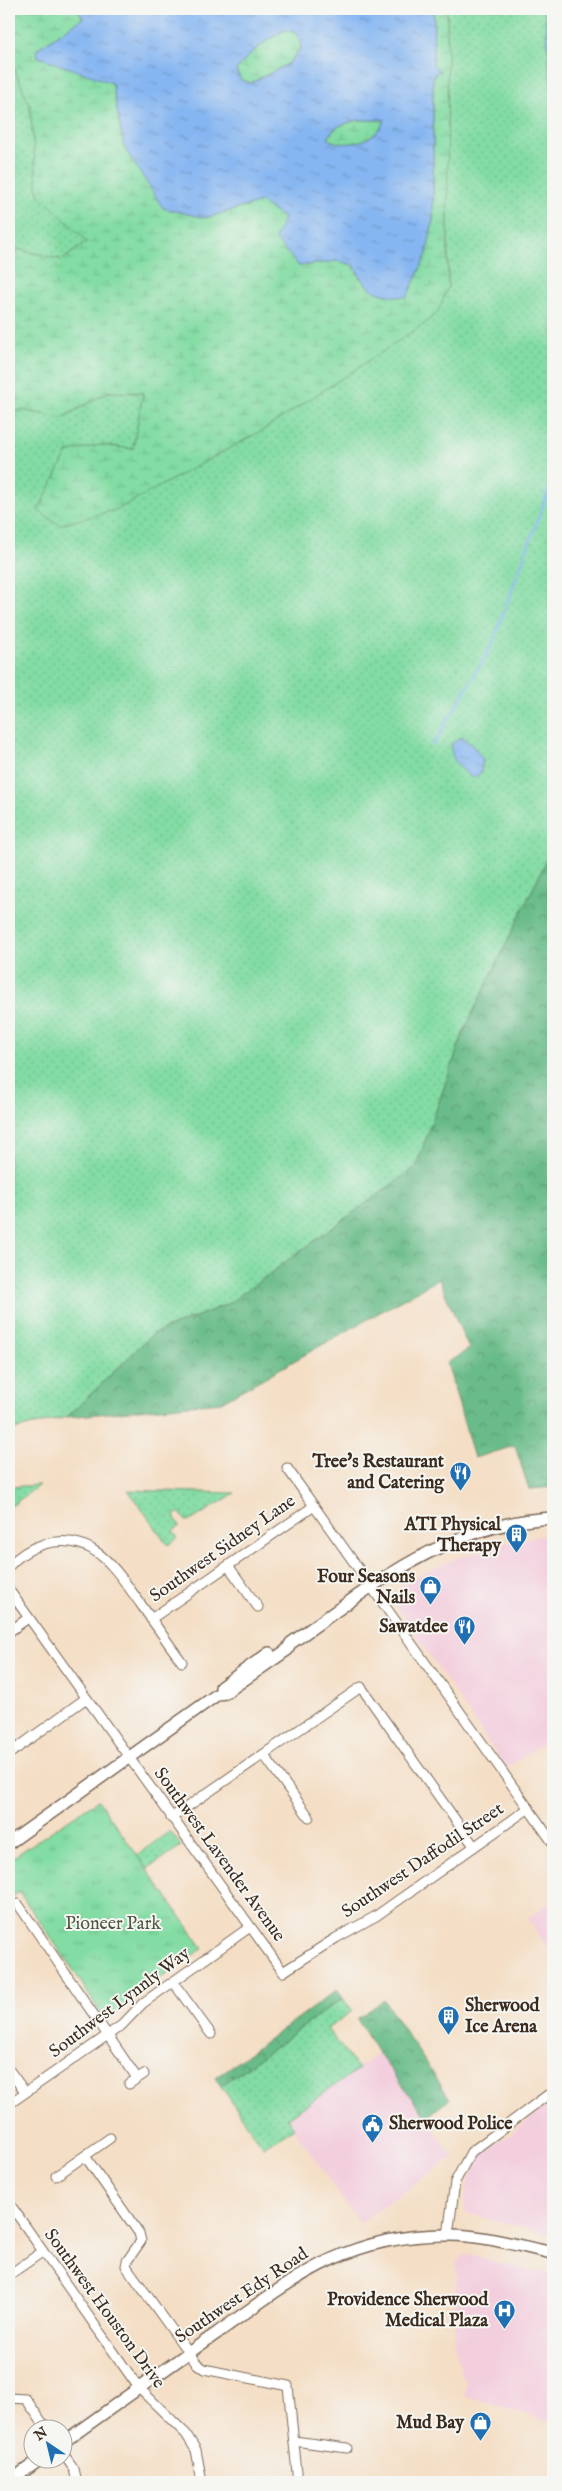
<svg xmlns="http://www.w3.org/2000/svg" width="562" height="2491" font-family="'IM FELL English',serif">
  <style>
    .built { fill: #f3cfde }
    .grass { fill: url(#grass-dots); stroke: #5e8360 }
    .forest { fill: url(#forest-crowns); stroke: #527354 }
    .wetland { fill: url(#wetland-marsh); stroke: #5e8360 }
    .park { fill: url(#park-tufts); stroke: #5e8360 }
    .water { fill: url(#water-ripples); stroke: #607088; fill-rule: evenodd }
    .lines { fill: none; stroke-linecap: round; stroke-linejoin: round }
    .stream { stroke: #86b6f1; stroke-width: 2.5 }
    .minor-casing { stroke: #7c6958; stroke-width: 11 }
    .major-casing { stroke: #7c6958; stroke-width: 14 }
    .minor { stroke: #fff; stroke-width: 9 }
    .major { stroke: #fff; stroke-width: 11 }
    .labels { text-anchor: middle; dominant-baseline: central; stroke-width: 4; stroke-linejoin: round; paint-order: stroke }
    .poi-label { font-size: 18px; font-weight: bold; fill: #3b2a1e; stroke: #f6f6f2; text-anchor: end }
    .street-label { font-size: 18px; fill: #3b2a1e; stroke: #f6f6f2 }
    .park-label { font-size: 18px; fill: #4d563f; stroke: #f6f6f2 }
  </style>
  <defs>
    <pattern id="grass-dots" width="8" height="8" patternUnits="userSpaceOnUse" patternTransform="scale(1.25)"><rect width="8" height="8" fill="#82dca3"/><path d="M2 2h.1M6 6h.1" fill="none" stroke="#71bd8c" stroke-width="1.8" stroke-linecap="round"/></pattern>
    <pattern id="forest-crowns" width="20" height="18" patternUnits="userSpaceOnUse" patternTransform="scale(1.25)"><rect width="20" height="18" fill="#69bc89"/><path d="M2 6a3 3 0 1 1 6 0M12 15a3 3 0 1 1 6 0" fill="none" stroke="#58996f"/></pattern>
    <pattern id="wetland-marsh" width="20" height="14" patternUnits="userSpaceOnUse" patternTransform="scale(1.25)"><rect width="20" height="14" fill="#82dca3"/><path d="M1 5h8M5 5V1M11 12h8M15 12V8" fill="none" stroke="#71bd8c"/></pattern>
    <pattern id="park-tufts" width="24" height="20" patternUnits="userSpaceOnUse" patternTransform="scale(1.25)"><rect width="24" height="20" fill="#82dca3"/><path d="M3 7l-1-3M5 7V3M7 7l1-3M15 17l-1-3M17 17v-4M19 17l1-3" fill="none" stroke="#71bd8c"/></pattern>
    <pattern id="water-ripples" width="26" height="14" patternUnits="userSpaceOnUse" patternTransform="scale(1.25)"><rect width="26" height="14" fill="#86b6f1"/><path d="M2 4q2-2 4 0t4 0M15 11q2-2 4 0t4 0" fill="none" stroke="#6f94c3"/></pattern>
  </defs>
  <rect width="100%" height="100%" fill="#f6f6f2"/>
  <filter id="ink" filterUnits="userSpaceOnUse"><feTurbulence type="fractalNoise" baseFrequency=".02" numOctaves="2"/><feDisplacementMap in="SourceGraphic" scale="10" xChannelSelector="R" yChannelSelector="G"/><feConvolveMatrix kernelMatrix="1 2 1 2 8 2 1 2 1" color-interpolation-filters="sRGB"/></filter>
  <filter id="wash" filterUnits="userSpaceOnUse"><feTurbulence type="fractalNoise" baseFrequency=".0096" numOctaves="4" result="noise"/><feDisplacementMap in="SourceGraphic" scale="20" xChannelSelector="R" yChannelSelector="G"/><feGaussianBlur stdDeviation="1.12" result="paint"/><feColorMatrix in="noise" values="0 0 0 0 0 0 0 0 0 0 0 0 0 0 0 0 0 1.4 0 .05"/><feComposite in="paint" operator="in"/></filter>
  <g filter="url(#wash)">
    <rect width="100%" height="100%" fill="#f4dec5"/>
    <g class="built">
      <polygon points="553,1534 553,1742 548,1740 506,1768 397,1607 396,1594 401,1587 422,1574 455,1559 506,1543"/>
      <polygon points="553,1900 553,1956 528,1919"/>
      <polygon points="378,2053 426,2117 453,2157 359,2223 287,2119"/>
      <polygon points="553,2101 553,2235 466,2213 464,2204 468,2182 478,2158"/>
      <polygon points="465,2255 475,2255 497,2263 553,2274 553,2423 464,2395 466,2381 463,2380 454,2341 457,2261 461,2262 462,2257"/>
    </g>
    <g class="grass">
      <polygon points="447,9 545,9 553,110 553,847 464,1031 416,1167 228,1304 153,1334 67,1417 9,1431 9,414 22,410 62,418 108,392 143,393 133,449 101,445 38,511 448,287"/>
      <polygon points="9,55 30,106 38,193 87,242 62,260 17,249 9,265"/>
      <polygon points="39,1485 9,1508 9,1487"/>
      <polygon points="128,1490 235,1493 192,1520 186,1521 179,1512 174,1516 180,1526 173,1531 178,1538 168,1545"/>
      <polygon points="170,1831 181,1846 147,1869 137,1855"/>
      <polygon points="343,1998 352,2011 327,2029 359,2069 287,2118 294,2128 263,2147 221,2086"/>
    </g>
    <g class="forest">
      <polygon points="553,842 553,1487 529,1489 515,1446 474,1458 447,1363 469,1349 439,1279 221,1402 67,1417 153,1334 228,1304 416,1167 464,1031 542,870"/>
      <polygon points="337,1990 343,1998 221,2086 215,2078"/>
      <polygon points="384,2000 450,2099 426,2117 378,2053 357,2019"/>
    </g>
    <g class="wetland">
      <polygon points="9,9 77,9 83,18 37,49 80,71 112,83 124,147 205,218 261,202 284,218 299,266 337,261 354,265 360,279 427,254 433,220 433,79 436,72 440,71 433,65 434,9 447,9 448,287 438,312 423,325 263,430 118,509 60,525 38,511 68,452 101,445 133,449 143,393 108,392 62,418 22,410 9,414 9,265 17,249 62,260 87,242 38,193 30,106 9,55"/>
      <path d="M285,30C297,30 299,37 301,48L288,64L251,83L241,80L236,70C250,52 265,41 285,30Z"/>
      <path d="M358,120H385C379,140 346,150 328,139C333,125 344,124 358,120Z"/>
    </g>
    <polygon class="park" points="98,1800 203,1948 144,1989 109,2019 102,2016 76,1974 19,1892 9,1899 9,1860"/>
    <g class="water">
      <path d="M77,9H202L205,13L215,9H434L433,65L441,71L436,72L433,79V219L427,254L407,297C378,296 367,292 354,265L337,261L299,266L275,239L284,218L261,202L205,218L163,208L124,147L112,83L38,57L37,49L83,18ZM285,30C297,30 299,37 301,48L288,64L251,83L241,80L236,70C250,52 266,41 285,30ZM358,120H384C379,140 345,150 328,139C333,125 344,124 358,120Z"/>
      <polygon points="545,9 553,9 553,110"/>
      <path d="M462,737L475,748L483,760L481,773L472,778C460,768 450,759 451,744Z"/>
    </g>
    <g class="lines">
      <polyline class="stream" points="433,745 491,647 553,478"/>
    </g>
  </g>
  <g filter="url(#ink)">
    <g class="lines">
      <defs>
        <g id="minor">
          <polyline points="287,1468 553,1843"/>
          <path d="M9,1566C18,1556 31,1548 44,1544C94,1531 115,1569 140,1603C154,1623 168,1643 182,1662"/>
          <polyline points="229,1567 258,1607"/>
          <polyline points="9,1590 283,1972 336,1938 376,1916 529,1808"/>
          <polyline points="151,1619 314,1506"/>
          <polyline points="9,1632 28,1618"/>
          <polyline points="9,1754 85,1699"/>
          <polyline points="264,1755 309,1817"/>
          <polyline points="171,1818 361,1687 474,1846"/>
          <polyline points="18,1904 137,2078"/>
          <polyline points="173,1982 211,2034"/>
          <polyline points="9,2070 25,2092"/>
          <polyline points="129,2084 144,2074"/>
          <polyline points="9,2104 122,2025 143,2003 250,1927"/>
          <polyline points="85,2156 139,2233 141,2241 127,2261 126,2266 196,2363 204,2369 288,2386 298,2482"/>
          <polyline points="56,2176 110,2138"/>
          <polyline points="9,2203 139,2388 186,2434 196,2450 202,2482"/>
          <polyline points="448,2235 455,2182 471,2152 553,2091"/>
          <polyline points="9,2275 42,2252"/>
          <polyline points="9,2398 26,2399 46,2428"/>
          <polyline points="294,2441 347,2448"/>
          <polyline points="62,2452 74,2469 77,2482"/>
        </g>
        <g id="major">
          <polyline points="221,1687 269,1653"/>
          <path d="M9,1843L218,1694L225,1693L287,1650L291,1643C374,1585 447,1523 553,1518"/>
          <path d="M62,2443C114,2406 165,2369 217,2333C294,2278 348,2234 449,2235C484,2235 519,2246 553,2253"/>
          <polyline points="9,2482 42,2458"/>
        </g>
      </defs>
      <use href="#minor" class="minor-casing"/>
      <use href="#major" class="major-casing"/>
      <use href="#minor" class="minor"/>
      <use href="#major" class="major"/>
    </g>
  </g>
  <defs>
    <symbol id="restaurant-pin" viewBox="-11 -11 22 30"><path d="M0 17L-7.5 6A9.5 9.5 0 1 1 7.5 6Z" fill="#1f6fb2" stroke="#f6f6f2"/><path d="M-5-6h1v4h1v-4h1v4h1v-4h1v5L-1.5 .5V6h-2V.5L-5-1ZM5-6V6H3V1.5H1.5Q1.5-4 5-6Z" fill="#fff"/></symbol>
    <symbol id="building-pin" viewBox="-11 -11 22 30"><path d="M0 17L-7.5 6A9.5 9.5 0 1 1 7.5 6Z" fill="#1f6fb2" stroke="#f6f6f2"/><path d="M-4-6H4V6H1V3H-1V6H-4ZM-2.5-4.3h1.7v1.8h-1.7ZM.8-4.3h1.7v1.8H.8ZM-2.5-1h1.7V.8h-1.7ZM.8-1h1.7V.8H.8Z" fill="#fff"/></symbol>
    <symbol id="shop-pin" viewBox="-11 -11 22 30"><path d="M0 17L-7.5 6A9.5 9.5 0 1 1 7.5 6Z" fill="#1f6fb2" stroke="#f6f6f2"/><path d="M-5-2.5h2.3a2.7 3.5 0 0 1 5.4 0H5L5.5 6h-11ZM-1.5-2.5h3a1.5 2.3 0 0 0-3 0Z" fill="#fff"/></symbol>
    <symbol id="civic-pin" viewBox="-11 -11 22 30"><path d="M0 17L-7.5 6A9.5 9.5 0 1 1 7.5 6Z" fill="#1f6fb2" stroke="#f6f6f2"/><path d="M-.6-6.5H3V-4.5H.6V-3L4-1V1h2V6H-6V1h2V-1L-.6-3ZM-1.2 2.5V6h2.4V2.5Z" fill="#fff"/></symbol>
    <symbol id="hospital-pin" viewBox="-11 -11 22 30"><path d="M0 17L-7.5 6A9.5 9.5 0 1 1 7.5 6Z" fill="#1f6fb2" stroke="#f6f6f2"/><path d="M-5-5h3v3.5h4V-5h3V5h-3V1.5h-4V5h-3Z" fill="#fff"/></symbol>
  </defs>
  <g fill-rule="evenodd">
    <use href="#restaurant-pin" x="448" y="1460" width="25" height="34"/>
    <use href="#building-pin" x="504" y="1522" width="25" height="34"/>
    <use href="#shop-pin" x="418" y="1574" width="25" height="34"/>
    <use href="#restaurant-pin" x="452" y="1614" width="25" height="34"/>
    <use href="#building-pin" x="436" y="2004" width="25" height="34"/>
    <use href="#civic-pin" x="360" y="2112" width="25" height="34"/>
    <use href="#hospital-pin" x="492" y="2298" width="25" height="34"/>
    <use href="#shop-pin" x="468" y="2410" width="25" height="34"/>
  </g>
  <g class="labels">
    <g class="poi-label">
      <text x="444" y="1462">Tree's Restaurant<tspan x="444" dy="21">and Catering</tspan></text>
      <text x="501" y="1525">ATI Physical<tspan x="501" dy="21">Therapy</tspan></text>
      <text x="415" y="1577">Four Seasons<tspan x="415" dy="21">Nails</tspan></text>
      <text x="448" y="1627">Sawatdee</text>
      <text x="465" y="2006" text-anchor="start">Sherwood<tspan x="465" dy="21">Ice Arena</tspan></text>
      <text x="389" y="2124" text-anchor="start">Sherwood Police</text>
      <text x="488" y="2300">Providence Sherwood<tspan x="488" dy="21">Medical Plaza</tspan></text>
      <text x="464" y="2423">Mud Bay</text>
    </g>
    <g class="street-label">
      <text transform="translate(223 1549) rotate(-35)">Southwest Sidney Lane</text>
      <text transform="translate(219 1855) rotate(54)">Southwest Lavender Avenue</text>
      <text transform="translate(423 1861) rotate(-34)">Southwest Daffodil Street</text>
      <text transform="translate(120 2003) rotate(-37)">Southwest Lynnly Way</text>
      <text transform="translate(242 2296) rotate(-34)">Southwest Edy Road</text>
      <text transform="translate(104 2309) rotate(54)">Southwest Houston Drive</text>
    </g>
    <g class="park-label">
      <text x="113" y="1924">Pioneer Park</text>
    </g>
  </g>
  <rect width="562" height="2491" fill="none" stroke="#f6f6f2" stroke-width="30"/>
  <g transform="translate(48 2444) rotate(325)"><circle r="24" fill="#f6f6f2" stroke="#aba49d"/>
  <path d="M0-4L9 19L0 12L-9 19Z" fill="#1f6fb2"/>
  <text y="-8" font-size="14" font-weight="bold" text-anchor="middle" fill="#3b2a1e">N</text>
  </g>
</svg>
